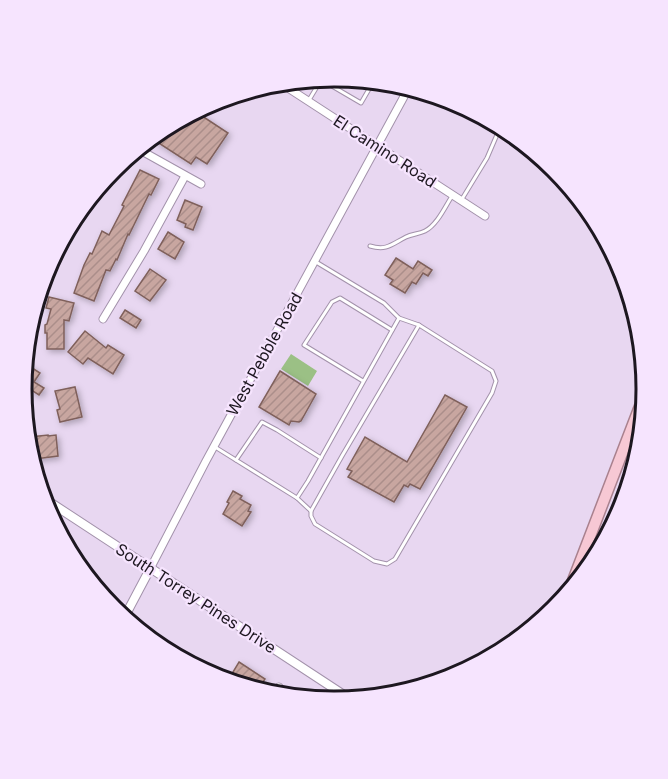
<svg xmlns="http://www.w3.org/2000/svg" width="668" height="779" font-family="Inter,sans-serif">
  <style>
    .green { fill: #9bc085 }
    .building { fill: url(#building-hatch); stroke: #7f605b; stroke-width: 1.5; filter: url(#shadow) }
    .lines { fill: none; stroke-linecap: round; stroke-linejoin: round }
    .service-casing { stroke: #a392ab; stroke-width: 5 }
    .minor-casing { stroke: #a392ab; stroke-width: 9 }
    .tertiary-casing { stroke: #a392ab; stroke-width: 10 }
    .trunk-casing { stroke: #a9818e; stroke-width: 13 }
    .service { stroke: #fff; stroke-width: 3 }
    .minor { stroke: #fff; stroke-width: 7 }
    .tertiary { stroke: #fff; stroke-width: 8 }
    .trunk { stroke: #f7c8d4; stroke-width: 10 }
    .labels { text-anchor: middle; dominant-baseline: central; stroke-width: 4.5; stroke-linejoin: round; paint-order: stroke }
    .street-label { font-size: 16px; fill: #1d1720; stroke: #f6e4fe }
    .rim { fill: none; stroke: #1d1720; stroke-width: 3 }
  </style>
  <defs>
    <pattern id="building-hatch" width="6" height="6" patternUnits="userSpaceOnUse" patternTransform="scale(1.5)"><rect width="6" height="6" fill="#c8a6a0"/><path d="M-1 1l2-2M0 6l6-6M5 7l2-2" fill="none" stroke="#ab8e8a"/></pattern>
    <filter id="shadow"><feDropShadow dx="2.5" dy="2.5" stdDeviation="3" flood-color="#0004"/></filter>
  </defs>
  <rect width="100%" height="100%" fill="#e8d7f1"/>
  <polygon class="green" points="291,354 317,371 308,386 281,369"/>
  <g class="building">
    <polygon points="196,112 228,133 207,164 196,157 191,164 154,140"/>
    <polygon points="140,170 159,179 151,195 149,194 129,235 128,234 117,260 116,259 110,271 106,270 94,301 74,293 84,265 90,253 92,254 102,231 109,235 124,206 122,205"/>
    <polygon points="185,200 202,207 193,230 185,227 186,224 177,220"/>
    <polygon points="168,232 184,242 175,259 158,249"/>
    <polygon points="396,258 413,269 418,261 432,270 428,276 423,273 416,284 412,282 405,293 390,284 393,280 385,275"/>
    <polygon points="150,269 166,280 150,301 135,291"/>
    <polygon points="49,297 74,303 69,321 64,320 64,349 47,349 47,333 45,333 45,325 47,324 51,309 46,308"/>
    <polygon points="125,310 141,320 136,328 120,318"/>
    <polygon points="85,331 106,348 108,345 124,355 113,374 88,358 83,364 68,352"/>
    <polygon points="26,364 40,373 34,382 44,388 39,395 22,384"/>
    <polygon points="280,371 316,394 301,421 299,422 291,421 289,425 259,407"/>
    <polygon points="75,387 82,417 60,422 57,410 60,409 55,391"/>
    <polygon points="445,395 467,407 420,489 410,484 408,487 404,485 394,502 348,477 352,471 347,469 365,437 407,462"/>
    <polygon points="48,435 48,436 56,435 58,456 35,459 30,437"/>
    <polygon points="233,491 242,496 240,499 251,505 248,511 251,512 242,526 223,514 229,503 227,502"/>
    <polygon points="239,662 265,679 259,688 241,684 230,677"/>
  </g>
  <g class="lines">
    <defs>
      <g id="service">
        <polyline points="320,79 361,103 372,84"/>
        <polyline points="309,100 321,80"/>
        <polyline points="462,199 487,158 499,130"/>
        <path d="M370,246C387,251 392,244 406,237C412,234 419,234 425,231C437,225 445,207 452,196"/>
        <polyline points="363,381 304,345 332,302 340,298 392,330"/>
        <polyline points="215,447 297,498 308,481 399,318 384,303 316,262"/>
        <polyline points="236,460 262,422 277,430 321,458"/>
        <polyline points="297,498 311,511 311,516 315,524 374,561 387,564 395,559 492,393 496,381 492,371 419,325 399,318"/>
        <polyline points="311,511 342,456 419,325"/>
      </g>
      <g id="minor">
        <polyline points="285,86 485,216"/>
        <polyline points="140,150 201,184"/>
        <polyline points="103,319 144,251 185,176"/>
        <polyline points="151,567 206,461 407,91"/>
        <polyline points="277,691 279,687"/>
      </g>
      <g id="tertiary">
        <polyline points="42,497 350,699"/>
        <polyline points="124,618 151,567"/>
      </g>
      <polyline id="trunk" points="569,591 647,388"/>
    </defs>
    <use href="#service" class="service-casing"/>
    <use href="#minor" class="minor-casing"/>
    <use href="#tertiary" class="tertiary-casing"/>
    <use href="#trunk" class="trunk-casing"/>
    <use href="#service" class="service"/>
    <use href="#minor" class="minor"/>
    <use href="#tertiary" class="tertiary"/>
    <use href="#trunk" class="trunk"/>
  </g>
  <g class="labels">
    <g class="street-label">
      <text transform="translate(385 151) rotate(33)">El Camino Road</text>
      <text transform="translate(264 354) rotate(-61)">West Pebble Road</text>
      <text transform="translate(196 598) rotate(33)">South Torrey Pines Drive</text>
    </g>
  </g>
  <path d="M0 0H668V779H0ZM32 389a302 302 0 1 1 604 0a302 302 0 1 1-604 0Z" fill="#f6e4fe" fill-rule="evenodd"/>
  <path class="rim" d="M32 389a302 302 0 1 1 604 0a302 302 0 1 1-604 0Z"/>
</svg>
